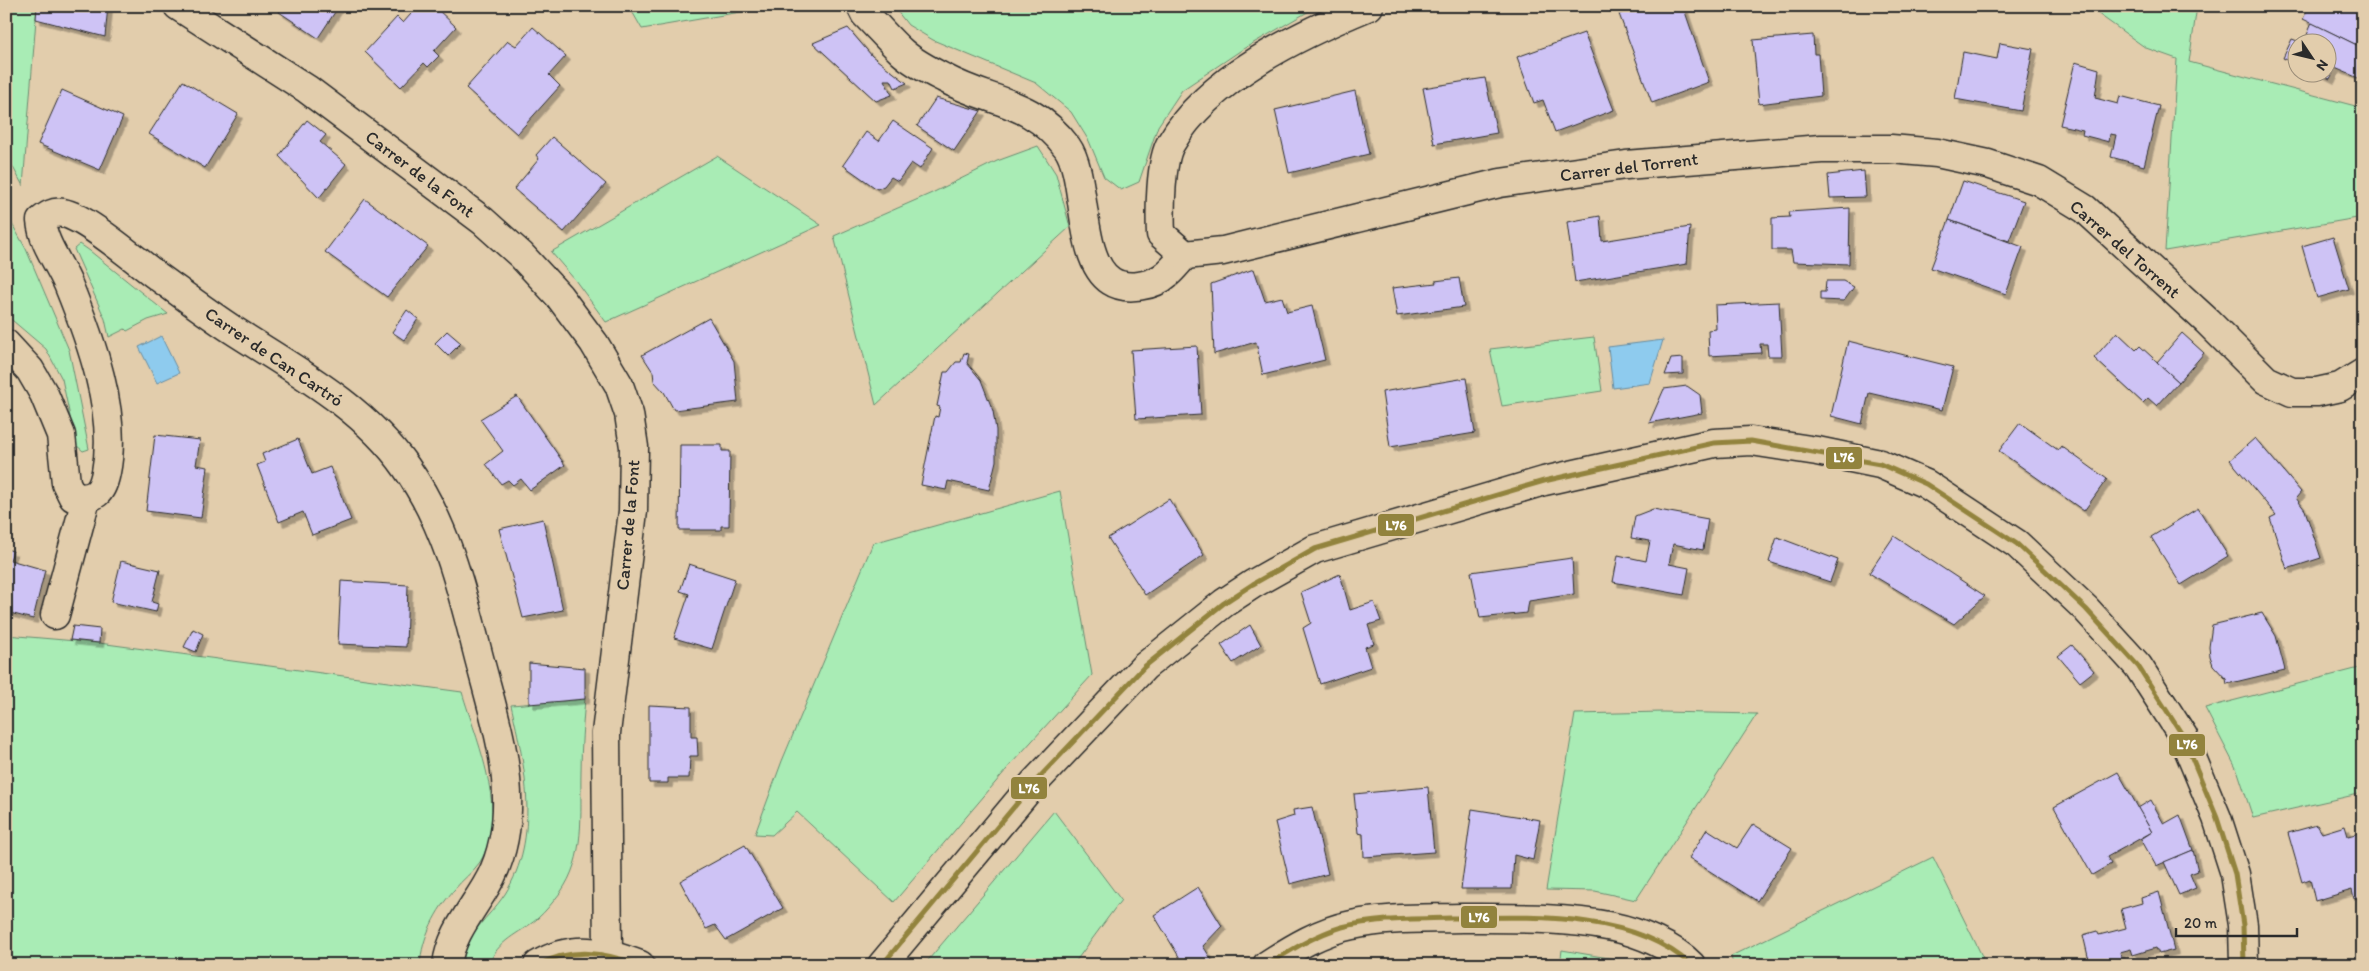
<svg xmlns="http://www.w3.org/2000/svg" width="2369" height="971" font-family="Itim,sans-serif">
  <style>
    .green { fill: #a9ecb5; stroke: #6a8c70 }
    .water { fill: #8ecbee; stroke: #668ba0 }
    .building { fill: #cec3f5; stroke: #2b2b2b; filter: url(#shadow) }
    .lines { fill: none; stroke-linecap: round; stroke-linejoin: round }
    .street-casing { stroke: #2b2b2b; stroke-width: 31 }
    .street { stroke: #e2cdac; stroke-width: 28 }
    .bus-1-casing { stroke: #e2cdac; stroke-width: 9 }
    .bus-1 { stroke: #92833d; stroke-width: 5 }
    .labels { text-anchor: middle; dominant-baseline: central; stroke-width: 4; stroke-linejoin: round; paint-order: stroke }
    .street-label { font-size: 18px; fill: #2b2b2b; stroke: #e2cdac }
    .line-badge { stroke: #e2cdac; stroke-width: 2 }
    .badge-label { font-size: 14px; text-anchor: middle; font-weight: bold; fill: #fff }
  </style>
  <defs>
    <filter id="shadow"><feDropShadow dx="4.5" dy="4.5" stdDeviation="0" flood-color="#0004"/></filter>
  </defs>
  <rect width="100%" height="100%" fill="#e2cdac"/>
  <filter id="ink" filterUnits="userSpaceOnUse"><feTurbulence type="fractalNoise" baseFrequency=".02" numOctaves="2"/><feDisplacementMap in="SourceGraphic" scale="10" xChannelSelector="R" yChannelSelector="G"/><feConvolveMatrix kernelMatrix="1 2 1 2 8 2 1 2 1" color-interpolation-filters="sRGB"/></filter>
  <g filter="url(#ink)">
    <g class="green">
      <polygon points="6,6 37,6 23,186 6,154"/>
      <polygon points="629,6 775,6 642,29"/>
      <polygon points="893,6 1318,6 1243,49 1182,90 1158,126 1139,182 1121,190 1104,177 1089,141 1071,112 1036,83 933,40 908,25"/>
      <polygon points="2087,6 2197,6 2189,62 2363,108 2363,217 2165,251 2177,59 2146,48"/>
      <polygon points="1038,146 1056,174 1070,227 876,405 834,236 932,193 997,161"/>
      <polygon points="717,156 821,225 606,322 575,280 551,252"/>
      <polygon points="7,215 26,249 69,350 89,449 83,451 76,445 62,379 46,349 6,315"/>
      <polygon points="80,244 90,251 168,314 148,320 127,331 125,329 109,337 105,319 74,249"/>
      <polygon points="1594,337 1602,391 1502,406 1490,349"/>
      <polygon points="1060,491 1092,675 1012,763 894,902 797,812 772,835 755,834 782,761 873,543"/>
      <path d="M6,635L99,643L462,692C476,740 510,813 480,862C473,872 462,880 454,890C436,910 422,937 420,965H6Z"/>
      <polygon points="2363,667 2363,793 2253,818 2238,772 2205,708"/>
      <path d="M585,699C583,723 581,747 581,772C580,814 586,857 560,893C553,902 546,911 537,919C519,934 497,940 489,965H462C468,928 487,921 505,894C541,837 525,766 511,705Z"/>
      <polygon points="1662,712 1757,714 1636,900 1595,891 1546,890 1575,714"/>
      <polygon points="1054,811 1121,900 1073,965 924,965"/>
      <polygon points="1933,857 1983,958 1971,965 1733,965 1731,956"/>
      <polygon points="1562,950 1620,960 1632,965 1560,965"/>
    </g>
    <g class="water">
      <polygon points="161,336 179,373 157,383 139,347"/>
      <polygon points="1663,340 1650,383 1613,388 1608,347"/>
    </g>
    <g class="building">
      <polygon points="37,6 108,6 105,37 36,19"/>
      <polygon points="283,6 339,6 318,38 279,12"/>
      <polygon points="418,6 434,6 456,27 434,51 439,56 428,67 424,63 401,87 365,52 397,17 403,23"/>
      <polygon points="1641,6 1683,6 1709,82 1652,103 1619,14"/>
      <polygon points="2309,6 2363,6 2363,48 2303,19"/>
      <polygon points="2312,23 2363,48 2363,80 2335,68 2330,79 2316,72 2326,72 2326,42 2304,42"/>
      <polygon points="533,27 566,56 549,75 560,86 517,134 466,88 508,41 516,46"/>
      <polygon points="848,28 872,56 907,83 895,88 891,80 884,80 892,95 876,101 813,43"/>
      <polygon points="1584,33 1614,110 1555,132 1543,100 1534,103 1517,57"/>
      <polygon points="1813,35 1814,54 1818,54 1821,96 1759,104 1753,40"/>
      <polygon points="2292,39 2300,42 2296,42 2296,64 2283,58"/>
      <polygon points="2000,43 2033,49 2021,111 1955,99 1963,52 1997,59"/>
      <polygon points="2075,62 2099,69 2095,98 2118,104 2120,96 2159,106 2144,166 2111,157 2116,135 2110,134 2109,142 2082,135 2083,130 2060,125"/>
      <polygon points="1485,78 1497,133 1434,144 1423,88"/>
      <polygon points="183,81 238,114 205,168 149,134"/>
      <polygon points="62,90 123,117 100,170 38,144"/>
      <polygon points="1355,91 1369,154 1289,173 1275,110"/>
      <polygon points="936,98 981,111 954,151 917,126"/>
      <polygon points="307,120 326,135 320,142 346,164 319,198 279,156"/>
      <polygon points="893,121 933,148 920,169 911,163 898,181 891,177 884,186 877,189 843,165 866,132 879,141"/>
      <polygon points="552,137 606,184 564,232 514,189 539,159 536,155"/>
      <polygon points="1864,171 1866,197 1830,198 1828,175"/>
      <polygon points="1963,181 2024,201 2009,241 1949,220"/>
      <polygon points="365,199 428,246 387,297 325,252"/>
      <polygon points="1850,208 1849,264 1793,262 1791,250 1772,250 1772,218 1790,217 1789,212"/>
      <polygon points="1600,216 1602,241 1690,227 1687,264 1575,282 1567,222"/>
      <polygon points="1949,220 2023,247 2006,294 1931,268"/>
      <polygon points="2333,237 2349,289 2317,298 2302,246"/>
      <polygon points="1254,269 1265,301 1282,297 1287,312 1312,306 1325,360 1263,375 1256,342 1214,354 1211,284"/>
      <polygon points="1459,278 1464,307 1397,316 1392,288 1436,283 1435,281"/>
      <polygon points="1826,281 1843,281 1854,287 1844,301 1820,300 1820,292 1825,292"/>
      <polygon points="1779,302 1782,356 1768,356 1767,344 1760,344 1761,353 1709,356 1708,330 1716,329 1715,305"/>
      <polygon points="407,310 418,319 404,340 392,332"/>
      <polygon points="709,318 734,361 738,402 674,410 664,392 654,381 653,372 642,355"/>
      <polygon points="447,331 461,343 448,356 435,343"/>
      <polygon points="2117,332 2136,350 2140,346 2179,382 2157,406 2148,398 2143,403 2094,358"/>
      <polygon points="2182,333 2204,353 2179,382 2157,362"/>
      <polygon points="1848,341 1953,367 1942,410 1869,393 1862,424 1831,416"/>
      <polygon points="1197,346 1201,415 1136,419 1131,350"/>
      <polygon points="964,353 969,354 967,363 981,380 993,411 996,430 996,461 989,490 948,481 946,490 921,485 935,416 938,417 940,407 937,406 944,372 948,372 956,362 961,362"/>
      <polygon points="1683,358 1683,374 1665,375 1671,359"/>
      <polygon points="1466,378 1475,433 1390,447 1382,392"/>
      <polygon points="1687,386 1700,395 1702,413 1649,423 1664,389"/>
      <polygon points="517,396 565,465 530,490 521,479 513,485 508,480 501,484 486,464 503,451 480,419"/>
      <polygon points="2020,423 2058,450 2061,446 2107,479 2084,511 1999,451"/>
      <polygon points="155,435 200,440 196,465 208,467 201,518 146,511"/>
      <polygon points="2255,438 2301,492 2296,498 2305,510 2321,558 2287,569 2270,518 2276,515 2230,460"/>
      <polygon points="298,439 312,474 330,467 351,520 312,535 303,512 279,522 257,465 265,462 262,454"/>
      <polygon points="680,445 722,445 722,451 730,451 729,526 721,526 721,530 679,530"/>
      <polygon points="1169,499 1204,555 1145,595 1108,538"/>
      <polygon points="2198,508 2228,556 2181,585 2151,537"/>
      <polygon points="1653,509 1708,519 1703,550 1673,544 1669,564 1689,568 1684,595 1613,582 1618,555 1646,561 1650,541 1631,538 1635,516"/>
      <polygon points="543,519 563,610 523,618 499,529"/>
      <polygon points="1894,536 1985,596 1954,624 1869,573"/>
      <polygon points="1777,537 1838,560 1830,582 1769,562"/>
      <polygon points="6,549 13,551 10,560 45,570 33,619 6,612"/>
      <polygon points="1572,558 1574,594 1529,601 1527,613 1480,618 1471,572"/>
      <polygon points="121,561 160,570 152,602 158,604 156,612 111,602"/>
      <polygon points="689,564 735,579 712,649 674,638 689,594 680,591"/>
      <polygon points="1340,574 1350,610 1374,602 1381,621 1368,625 1374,644 1365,647 1371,667 1320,684 1303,628 1311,623 1301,592"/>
      <polygon points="341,581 408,585 406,647 338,644"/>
      <polygon points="2262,613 2276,636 2285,670 2227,684 2226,679 2213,665 2210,656 2209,647 2212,625"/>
      <polygon points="1250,625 1261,645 1233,663 1221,645"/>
      <polygon points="73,626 100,629 99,643 70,640"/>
      <polygon points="193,629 203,634 196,652 184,647"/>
      <polygon points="2072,645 2094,671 2080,682 2058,656"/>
      <polygon points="529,663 585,668 585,699 529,704"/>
      <polygon points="649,705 691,707 691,737 697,737 698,756 690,756 689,778 668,778 668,783 649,783"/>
      <polygon points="2118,772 2152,832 2107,857 2111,864 2092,875 2054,807"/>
      <polygon points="1428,787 1434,852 1364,857 1363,834 1358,833 1354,794"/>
      <polygon points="2151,800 2164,824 2180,815 2193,850 2156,866 2141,839 2152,832 2138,808"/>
      <polygon points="1312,807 1328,874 1290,884 1275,822 1294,816 1293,810"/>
      <polygon points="1472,809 1540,820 1533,860 1514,855 1512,889 1461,889"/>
      <polygon points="1753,824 1792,848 1757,901 1689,858 1707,829 1737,848"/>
      <polygon points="2317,825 2322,833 2345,826 2348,836 2363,832 2363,896 2354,899 2352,890 2315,901 2310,879 2302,882 2288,833"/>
      <polygon points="745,845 783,908 726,940 715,925 706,929 680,881"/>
      <polygon points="2193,850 2198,871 2190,874 2196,888 2179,895 2164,862"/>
      <polygon points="1198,887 1222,926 1203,946 1215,965 1184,965 1154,915"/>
      <polygon points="2159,892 2174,950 2159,954 2156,948 2133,955 2131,949 2120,952 2123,965 2090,965 2083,935 2097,931 2099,935 2126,928 2121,909 2142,903 2141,898"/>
    </g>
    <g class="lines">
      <defs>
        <g id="street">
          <polyline points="178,6 307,89 483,221 521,255 559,296 594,343 619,385 629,414 634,447 633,511 606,733 608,954"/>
          <path d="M861,6L865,14C878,27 889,40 902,52C913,62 930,71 944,78C992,104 1031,99 1067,147C1088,176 1077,259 1111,281C1126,291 1154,286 1167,274C1174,268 1179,261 1185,255"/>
          <path d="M1369,6C1301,34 1209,77 1171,143C1160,161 1160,213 1161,234L1185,255L1223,251L1500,183L1626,165L1821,149H1891L1937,153L1988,164L2039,181L2085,209L2207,321L2266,380L2292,392H2317L2340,387L2363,373"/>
          <path d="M6,344L30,370L44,394L61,435L66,483L73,497C95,500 102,493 106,472C118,413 90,338 68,284C59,263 43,243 41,221C47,216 54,211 63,213C86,217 135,260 157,276C182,294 207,313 233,330C295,370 363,406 406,467C445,522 461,586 477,650C490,702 509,756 507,810C506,836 500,863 486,886C472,910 450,936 447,965"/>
          <polyline points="55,615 86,499"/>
          <path d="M538,965C572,944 604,951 640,965"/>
          <polyline points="882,965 1034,783 1144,667 1224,603 1253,584 1315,549 1544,481 1714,443 1751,441 1817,451 1880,464 1926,484 2017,544 2086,609 2138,666 2183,736 2217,818 2235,874 2243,925 2244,965"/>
          <path d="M1267,965C1293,948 1321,931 1352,925C1388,917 1425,919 1462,918C1512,918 1564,917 1613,927C1638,932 1674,947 1691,965"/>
        </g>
      </defs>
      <use href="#street" class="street-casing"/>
      <use href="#street" class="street"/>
      <defs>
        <g id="bus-1">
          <path d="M538,965C573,947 604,952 639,965"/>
          <polyline points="882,965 1034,783 1144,667 1224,603 1253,584 1315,549 1544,481 1714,443 1751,441 1880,464 1926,484 2017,544 2086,609 2138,666 2183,736 2217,818 2235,874 2243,925 2244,965"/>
          <path d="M1267,965C1291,950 1315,935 1342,927C1377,918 1414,919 1451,918C1526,917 1631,910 1691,965"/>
        </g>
      </defs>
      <use href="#bus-1" class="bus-1-casing"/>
      <use href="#bus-1" class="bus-1"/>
    </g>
  </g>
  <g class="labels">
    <g class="street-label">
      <text transform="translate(1629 167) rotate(-7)">Carrer del Torrent</text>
      <text transform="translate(420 174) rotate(37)">Carrer de la Font</text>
      <text transform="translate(2125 249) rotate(41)">Carrer del Torrent</text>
      <text transform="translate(274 357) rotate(34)">Carrer de Can Cartró</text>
      <text transform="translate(628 525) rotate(-85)">Carrer de la Font</text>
    </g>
  </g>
  <g class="line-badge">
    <rect x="1825" y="446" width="38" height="24" rx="5" fill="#92833d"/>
    <rect x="1377" y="513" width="38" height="24" rx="5" fill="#92833d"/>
    <rect x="2168" y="733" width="38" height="24" rx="5" fill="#92833d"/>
    <rect x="1010" y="776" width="38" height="24" rx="5" fill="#92833d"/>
    <rect x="1460" y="905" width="38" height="24" rx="5" fill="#92833d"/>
  </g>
  <g class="badge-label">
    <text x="1844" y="462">L76</text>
    <text x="1396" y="530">L76</text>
    <text x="2187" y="749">L76</text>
    <text x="1029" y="793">L76</text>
    <text x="1479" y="922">L76</text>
  </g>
  <rect width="2369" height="971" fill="none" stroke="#e2cdac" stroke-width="25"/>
  <rect x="12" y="12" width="2344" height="946" fill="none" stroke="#2b2b2b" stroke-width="2" filter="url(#ink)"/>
  <g transform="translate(2312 58) rotate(125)"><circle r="24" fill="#e2cdac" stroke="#998c78"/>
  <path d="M0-4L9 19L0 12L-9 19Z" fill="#2b2b2b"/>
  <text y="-8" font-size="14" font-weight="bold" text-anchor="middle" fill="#2b2b2b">N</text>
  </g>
  <path d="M2176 928v8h121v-8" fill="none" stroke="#2b2b2b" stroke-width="2.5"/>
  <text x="2184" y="928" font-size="15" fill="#2b2b2b" stroke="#e2cdac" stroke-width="4" paint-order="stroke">20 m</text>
</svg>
